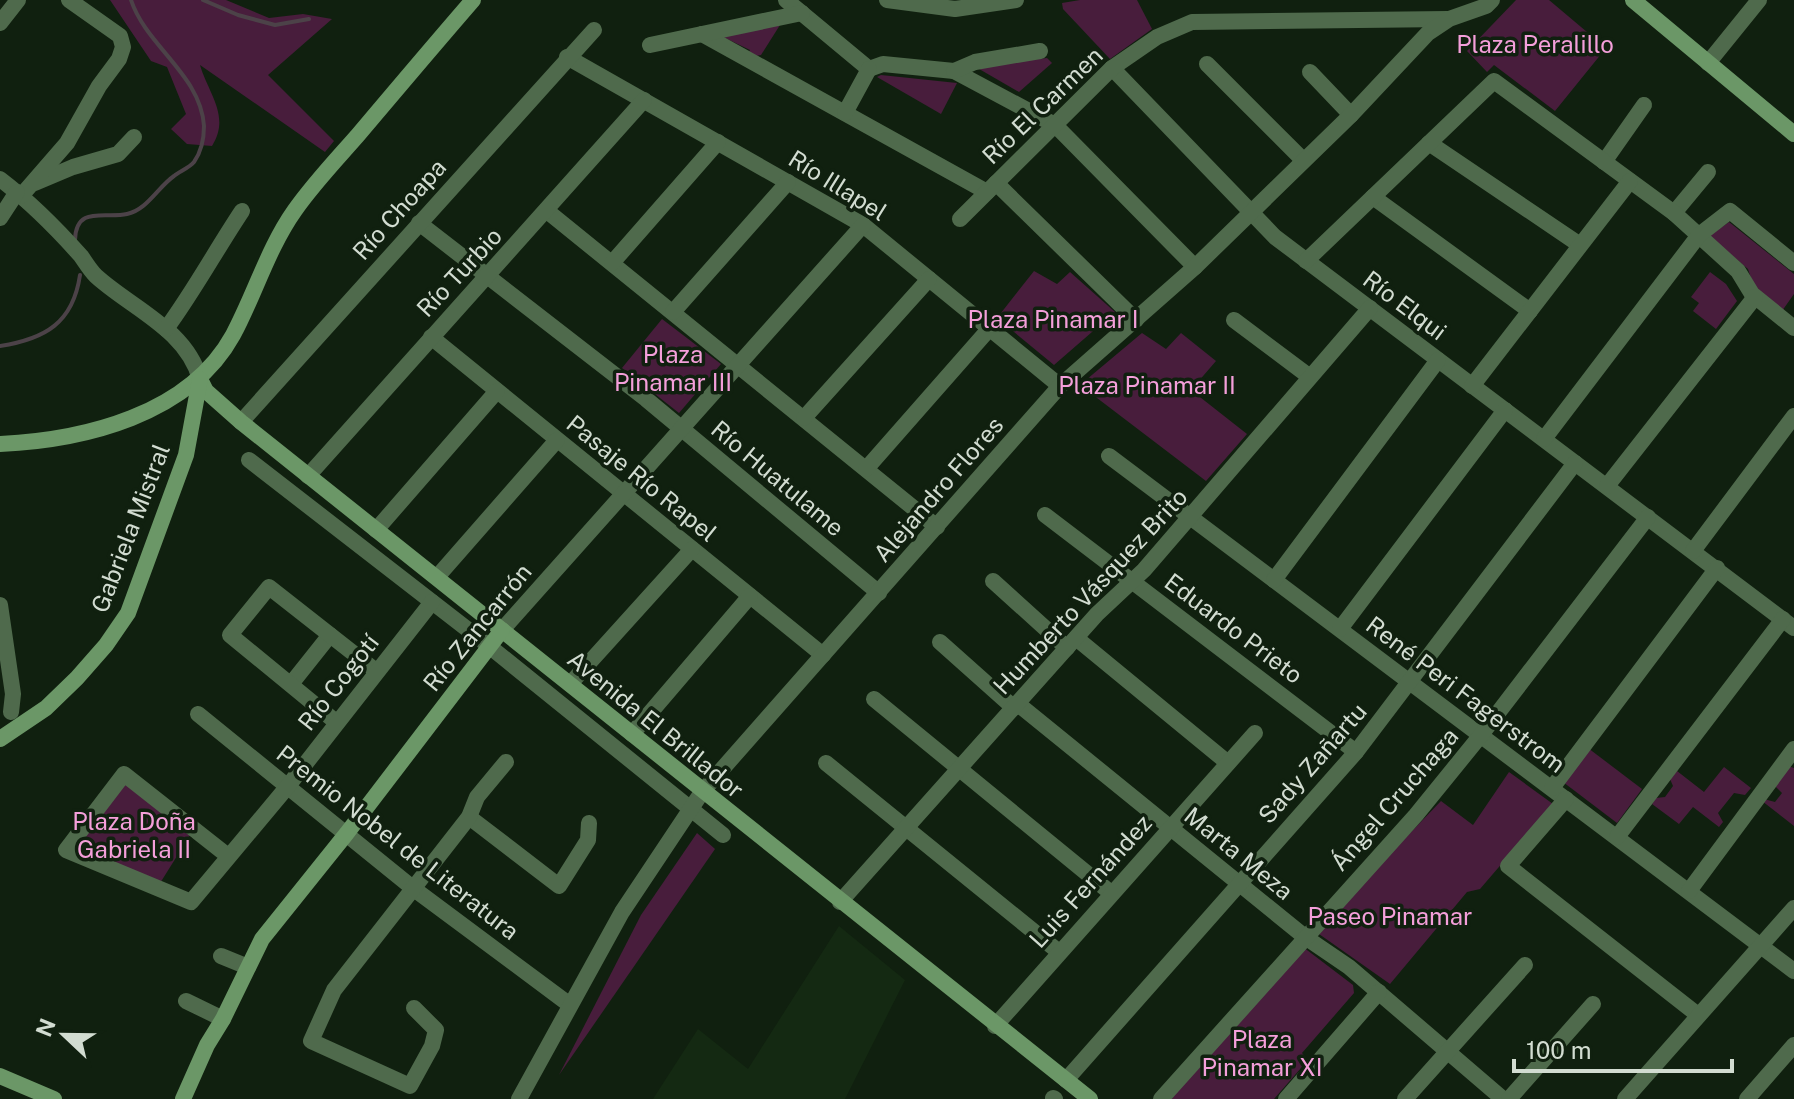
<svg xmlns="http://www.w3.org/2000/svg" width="1794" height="1099" font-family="'Public Sans',sans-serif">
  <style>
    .built { fill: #142912 }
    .green { fill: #481d3c }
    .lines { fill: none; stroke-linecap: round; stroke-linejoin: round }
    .stream { stroke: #4c4248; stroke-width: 4 }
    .street { stroke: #4f6a4c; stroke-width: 16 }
    .secondary { stroke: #6b9767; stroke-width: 16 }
    .labels { text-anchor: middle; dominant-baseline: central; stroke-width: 7; stroke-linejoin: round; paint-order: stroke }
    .park-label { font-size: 24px; fill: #f49fda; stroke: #10200f }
    .street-label { font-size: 24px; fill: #d2dcd1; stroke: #10200f }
  </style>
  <rect width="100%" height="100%" fill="#10200f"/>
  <polygon class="built" points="839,926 905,980 845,1099 653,1099 698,1029 748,1069"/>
  <g class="green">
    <path d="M110,0H226L269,18L303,14L332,19L268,75L334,141L325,152L200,65C208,93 231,116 212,146L187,144L171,129L186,114L167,67L151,61Z"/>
    <polygon points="1080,0 1137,0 1152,29 1110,59 1063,9 1062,3"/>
    <polygon points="1516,0 1549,0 1606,48 1555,111 1494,65 1487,72 1467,51"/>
    <polygon points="780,25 761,55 756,56 749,52 750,50 723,37"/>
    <polygon points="1047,58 1052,63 1019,92 974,66"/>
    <polygon points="881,75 957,83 941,114 877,77"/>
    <polygon points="1729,222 1794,274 1794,294 1782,311 1755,291 1748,269 1709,236"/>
    <polygon points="1034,271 1057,284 1070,272 1115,312 1054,365 997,318"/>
    <polygon points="1710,272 1726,284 1737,301 1716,329 1693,311 1699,303 1691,297"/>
    <polygon points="662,319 721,364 679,413 622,368"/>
    <polygon points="1142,333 1166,349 1181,333 1216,361 1191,390 1247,434 1206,481 1080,385"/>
    <polygon points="1588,748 1642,789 1617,823 1563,782"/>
    <polygon points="1788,766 1794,768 1794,826 1762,801 1764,799 1775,802 1782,793 1774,785"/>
    <polygon points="1724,767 1751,788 1745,795 1734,793 1718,813 1723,822 1719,827 1693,807 1679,824 1652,804 1656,798 1665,797 1673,786 1670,779 1677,771 1704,792"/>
    <polygon points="1509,772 1553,804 1480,889 1467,892 1390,984 1319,934 1361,884 1441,801 1473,825"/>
    <polygon points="126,781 192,832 157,888 75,847"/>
    <polygon points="697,833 715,849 559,1075 641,915"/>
    <polygon points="1303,947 1353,985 1354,993 1302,1053 1308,1060 1274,1099 1171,1099"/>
  </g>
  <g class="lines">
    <g class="stream">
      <polyline points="203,0 238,15 275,25 309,19"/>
      <path d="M75,240C76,205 105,219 127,214C147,210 158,187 174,176C180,171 189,168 194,162C201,152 204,139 204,126C201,75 146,46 131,0"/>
      <path d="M0,346C45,339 73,323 80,275"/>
    </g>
    <g class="street">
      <polyline points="786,0 869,69"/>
      <polyline points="887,0 955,9 1016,0"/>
      <polyline points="0,23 18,0"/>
      <polyline points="702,34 987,192"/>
      <polyline points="650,45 802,13"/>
      <polyline points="567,57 863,225 1060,386"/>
      <polyline points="1708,63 1759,0"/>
      <polyline points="1207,64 1303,160"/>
      <polyline points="1112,68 1275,237 1794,628"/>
      <polyline points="869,69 883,64 954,71 1055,125 1195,267"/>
      <polyline points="954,71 975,62 1040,51"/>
      <polyline points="1310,72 1351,115"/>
      <polyline points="845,113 869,69"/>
      <polyline points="1429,143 1580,245"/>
      <polyline points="1604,162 1644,105"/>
      <path d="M0,179C29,201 57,229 81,256C86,263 90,270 96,276C131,308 186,329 200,379"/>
      <polyline points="35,183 73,167 118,154 134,137"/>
      <polyline points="996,183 1136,320"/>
      <polyline points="21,196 67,143 99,86 119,59 123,47 120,36 69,0"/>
      <polyline points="1373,197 1530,311"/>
      <polyline points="547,211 937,527"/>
      <polyline points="1674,213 1708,172"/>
      <polyline points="0,218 17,192"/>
      <polyline points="960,219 1112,68 1157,37 1192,22 1448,19"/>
      <polyline points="419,223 646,399 879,593"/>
      <polyline points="1306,261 1494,81 1674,213 1738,271 1752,294 1794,328"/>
      <polyline points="612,263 718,142"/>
      <polyline points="673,312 788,182"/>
      <polyline points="1234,320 1310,377"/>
      <path d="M166,329C194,291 216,250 242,211"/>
      <polyline points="431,337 823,655"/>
      <polyline points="1472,386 1630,181"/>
      <polyline points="804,418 929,279"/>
      <polyline points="241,422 594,30"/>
      <polyline points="1544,439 1699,235 1730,211 1794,263"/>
      <polyline points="1109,456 1794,971"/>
      <polyline points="249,460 489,646 723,835"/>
      <polyline points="866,469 990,328"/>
      <polyline points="308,476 644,100"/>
      <polyline points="1607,486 1755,297"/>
      <polyline points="1045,515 1356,752"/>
      <polyline points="376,530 497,391"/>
      <polyline points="1693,551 1794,416"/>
      <polyline points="437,577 557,440"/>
      <polyline points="1274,580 1438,360"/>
      <polyline points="993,581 1067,648"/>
      <polyline points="0,605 13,694 11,712"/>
      <polyline points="1340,629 1505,410"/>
      <polyline points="502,630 863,225"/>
      <polyline points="1076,638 1228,763"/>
      <polyline points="940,642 1014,708"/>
      <polyline points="291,684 330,635"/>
      <polyline points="570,684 692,549"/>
      <polyline points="874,699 1111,893"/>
      <polyline points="1018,704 1305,937 1349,967 1503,1099"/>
      <polyline points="198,714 414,889 570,1005"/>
      <polyline points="336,722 230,635 269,587 376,671"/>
      <polyline points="632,734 750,596"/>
      <polyline points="826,763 1059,952"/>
      <polyline points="1552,788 1717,568"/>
      <polyline points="1566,799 1508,866 1698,1015"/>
      <polyline points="469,817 559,886 588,840 589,823"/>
      <polyline points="1617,837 1783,619"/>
      <polyline points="228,856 124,774 66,850 191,902 288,786 432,602"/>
      <polyline points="1689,891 1794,749"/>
      <polyline points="840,902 1097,614 1144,570 1370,308"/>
      <polyline points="221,956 248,967"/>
      <polyline points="186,1001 223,1019"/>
      <polyline points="414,1008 436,1030 432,1046 410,1086 311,1041 334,990 469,817 477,797 506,762"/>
      <polyline points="995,1026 1255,733"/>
      <polyline points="1066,1080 1356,752 1575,463"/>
      <polyline points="1053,1098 1055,1099"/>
      <polyline points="519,1099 622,912 702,792 1060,386 1195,267 1351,115 1428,33 1449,19 1486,6 1492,0"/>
      <polyline points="1161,1099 1416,815 1481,735 1648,517"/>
      <polyline points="1286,1099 1379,992"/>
      <polyline points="1405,1099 1525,965"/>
      <polyline points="1509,1099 1593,1004"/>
      <polyline points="1625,1099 1794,908"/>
      <polyline points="1747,1099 1794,1045"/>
    </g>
    <g class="secondary">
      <polyline points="1633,0 1794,134"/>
      <polyline points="200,379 206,391 241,422 1090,1099"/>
      <path d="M0,444C84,440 189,415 233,335C255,294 268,248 295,210C314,183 337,159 358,135C396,90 434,45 473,0"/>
      <polyline points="0,739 46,708 77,678 106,645 128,613 186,455 200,379"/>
      <polyline points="0,1076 54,1099"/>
      <polyline points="183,1099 207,1045 223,1019 262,939 347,833 502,630"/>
    </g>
  </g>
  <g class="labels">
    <g class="park-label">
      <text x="1535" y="44">Plaza Peralillo</text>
      <text x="1053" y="319">Plaza Pinamar I</text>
      <text x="673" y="354">Plaza<tspan x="673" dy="28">Pinamar III</tspan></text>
      <text x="1147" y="385">Plaza Pinamar II</text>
      <text x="134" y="821">Plaza Doña<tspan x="134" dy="28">Gabriela II</tspan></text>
      <text x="1390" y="916">Paseo Pinamar</text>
      <text x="1262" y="1039">Plaza<tspan x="1262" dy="28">Pinamar XI</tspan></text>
    </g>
    <g class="street-label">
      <text transform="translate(1042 105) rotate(-44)">Río El Carmen</text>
      <text transform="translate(838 185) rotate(32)">Río Illapel</text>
      <text transform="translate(399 209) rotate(-48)">Río Choapa</text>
      <text transform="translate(459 272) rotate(-47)">Río Turbio</text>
      <text transform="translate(1405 305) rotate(37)">Río Elqui</text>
      <text transform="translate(642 478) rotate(39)">Pasaje Río Rapel</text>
      <text transform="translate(778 478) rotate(40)">Río Huatulame</text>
      <text transform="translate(938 489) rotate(-49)">Alejandro Flores</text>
      <text transform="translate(130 528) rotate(-69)">Gabriela Mistral</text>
      <text transform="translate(1090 591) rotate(-47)">Humberto Vásquez Brito</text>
      <text transform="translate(477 627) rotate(-51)">Río Zancarrón</text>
      <text transform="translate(1234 628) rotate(37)">Eduardo Prieto</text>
      <text transform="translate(338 682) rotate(-52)">Río Cogotí</text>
      <text transform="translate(1466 694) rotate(37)">René Peri Fagerstrom</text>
      <text transform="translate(656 724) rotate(39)">Avenida El Brillador</text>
      <text transform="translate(1312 763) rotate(-49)">Sady Zañartu</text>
      <text transform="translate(1394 799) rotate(-49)">Ángel Cruchaga</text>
      <text transform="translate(398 842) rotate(38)">Premio Nobel de Literatura</text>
      <text transform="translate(1239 853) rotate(39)">Marta Meza</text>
      <text transform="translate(1090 881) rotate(-48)">Luis Fernández</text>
    </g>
  </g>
  <g transform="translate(64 1035) rotate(292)" stroke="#10200f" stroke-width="6" paint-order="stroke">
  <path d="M0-6L14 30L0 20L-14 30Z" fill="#d2dcd1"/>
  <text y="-12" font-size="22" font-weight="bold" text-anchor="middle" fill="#d2dcd1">N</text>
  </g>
  <path d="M1514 1059v12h218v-12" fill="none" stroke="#d2dcd1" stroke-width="4"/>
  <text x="1526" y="1059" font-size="24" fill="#d2dcd1" stroke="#10200f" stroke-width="6" paint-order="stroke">100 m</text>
</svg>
